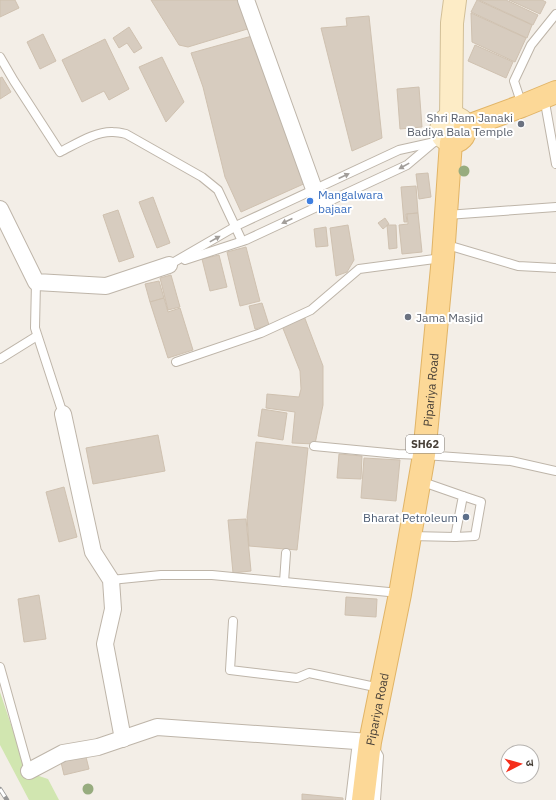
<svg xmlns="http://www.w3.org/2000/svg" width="556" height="800" font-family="'IBM Plex Sans','Noto Sans Devanagari',sans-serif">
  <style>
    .green { fill: #d1e6b0 }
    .building { fill: #d7ccbf; stroke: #cfc1b0 }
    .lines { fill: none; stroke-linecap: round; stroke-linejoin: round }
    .lane-casing { stroke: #beb5a9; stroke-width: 10 }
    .street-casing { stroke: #beb5a9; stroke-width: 18 }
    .secondary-casing { stroke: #d2bf97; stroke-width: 24 }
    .primary-casing { stroke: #e1b466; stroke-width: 24 }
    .lane { stroke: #fff; stroke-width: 8 }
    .street { stroke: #fff; stroke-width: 16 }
    .secondary { stroke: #fdecc6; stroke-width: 22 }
    .primary { stroke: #fcd897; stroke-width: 22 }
    .rail-casing { stroke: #969696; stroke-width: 4.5 }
    .rail { stroke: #fff; stroke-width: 3; stroke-dasharray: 9; stroke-linecap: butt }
    .tree { fill: #97ac7f }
    .oneway { fill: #a29e9a }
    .worship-dot { fill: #6b7280; stroke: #fff; stroke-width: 1.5 }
    .shop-dot { fill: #3f7fe0; stroke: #fff; stroke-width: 1.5 }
    .service-dot { fill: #5c6f8a; stroke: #fff; stroke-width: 1.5 }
    .labels { text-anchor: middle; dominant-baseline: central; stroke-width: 4; stroke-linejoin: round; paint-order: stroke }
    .shield { fill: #fff; stroke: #7e7872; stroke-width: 1 }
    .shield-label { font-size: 11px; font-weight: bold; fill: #463e36 }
    .worship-label { font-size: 12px; fill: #5b616d; stroke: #fff; text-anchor: end }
    .shop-label { font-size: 12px; fill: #366cbe; stroke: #fff; text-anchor: start }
    .street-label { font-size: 12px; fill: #463e36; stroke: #fff }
    .service-label { font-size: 12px; fill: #4e5e75; stroke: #fff; text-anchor: end }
  </style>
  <rect width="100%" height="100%" fill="#f3eee7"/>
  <polygon class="green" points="0,692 27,772 48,779 59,800 29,800 0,745"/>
  <g class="building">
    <polygon points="0,0 15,0 19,8 0,17"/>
    <polygon points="151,0 244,0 254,27 188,47 179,45"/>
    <polygon points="477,0 532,25 527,38 471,12"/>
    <polygon points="479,0 506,0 538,15 533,25"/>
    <polygon points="509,0 542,0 546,2 540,14"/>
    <polygon points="471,13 526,38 515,62 472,42"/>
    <polygon points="369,16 382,138 352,151 321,28 347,26 346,18"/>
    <polygon points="129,27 142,48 134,53 127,43 119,48 113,38"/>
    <polygon points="43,34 56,61 40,69 27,42"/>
    <polygon points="252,36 308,182 241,212 225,177 203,87 191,53"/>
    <polygon points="105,39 129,89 109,100 104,91 82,102 62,60"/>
    <polygon points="475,45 513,62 506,78 468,61"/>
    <polygon points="162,57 184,102 166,122 139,67"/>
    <polygon points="2,77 11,92 0,99 0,78"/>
    <polygon points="419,87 422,127 400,129 397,89"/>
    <polygon points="428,173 431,197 419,199 416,174"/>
    <polygon points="416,186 418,213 406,214 407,222 404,222 401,187"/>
    <polygon points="153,197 170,243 157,248 139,202"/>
    <polygon points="118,210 134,257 119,262 103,215"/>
    <polygon points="418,213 422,252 402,254 399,225 408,224 407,214"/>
    <polygon points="385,218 389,224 383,229 378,223"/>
    <polygon points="348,225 354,260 347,272 336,276 330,228"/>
    <polygon points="387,225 396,225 397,248 389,249"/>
    <polygon points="326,227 328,246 316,247 314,229"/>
    <polygon points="246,247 260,301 240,306 227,252"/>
    <polygon points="219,255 227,287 210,291 202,259"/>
    <polygon points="171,275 180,307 168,310 160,278"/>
    <polygon points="159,281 164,298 150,302 145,284"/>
    <polygon points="164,298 168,312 180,308 193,350 168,358 150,302"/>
    <polygon points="262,303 269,325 255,329 249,306"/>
    <polygon points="304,316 323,366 323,405 315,444 292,443 295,412 266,408 267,394 299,397 301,389 300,371 282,326"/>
    <polygon points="262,409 287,413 283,440 258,436"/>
    <polygon points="158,435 165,471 93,484 86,448"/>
    <polygon points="256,442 308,448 297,550 249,546 247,517"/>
    <polygon points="339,454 362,456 361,479 337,478"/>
    <polygon points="364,458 400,460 396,501 361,498"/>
    <polygon points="64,487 77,537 59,542 46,492"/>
    <polygon points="246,519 251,571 233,573 228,520"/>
    <polygon points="39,595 46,639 24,642 18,599"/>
    <polygon points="346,597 377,599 376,617 345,615"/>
    <polygon points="85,753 89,769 64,775 60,758"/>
    <polygon points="302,794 343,798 343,800 302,800"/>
  </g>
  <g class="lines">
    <defs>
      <g id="lane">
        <path d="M0,57L14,81L60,152C76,144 96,131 113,132C118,132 122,133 126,134L202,177L218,190L242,241"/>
        <polyline points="544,97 556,164"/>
        <polyline points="522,105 514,81 531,45 556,14"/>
        <polyline points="447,215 556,207"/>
        <polyline points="444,244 518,266 556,268"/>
        <polyline points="185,260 246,240 407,165 433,143"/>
        <polyline points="169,265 238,225 399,150 435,142 443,138"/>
        <polyline points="36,282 35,328 63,414"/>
        <polyline points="0,359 37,336"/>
        <polyline points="176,362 261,333 311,310 359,269 442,258"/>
        <polyline points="314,446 398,454 424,455 511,461 556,471"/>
        <polyline points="411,536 455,537 463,496 420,481"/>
        <polyline points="455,537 475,536 481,502 463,496"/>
        <polyline points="111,580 161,575 212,575 399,593"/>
        <polyline points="284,582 286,553"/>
        <polyline points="233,621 230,670 297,678 309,673 380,688"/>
        <polyline points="0,667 29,771"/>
        <polyline points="375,749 379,756 376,800"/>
        <polyline points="350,800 356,750 367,744"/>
      </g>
      <g id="street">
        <polyline points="246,0 314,189 322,205"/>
        <polyline points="0,209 36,282 106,286 169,265"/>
        <polyline points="63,414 93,552 111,580 113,609 105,644 123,739"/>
        <polyline points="29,771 63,753 98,747 157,727 370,742"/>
      </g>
      <g id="secondary">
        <polyline points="451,118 452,23 455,0"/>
        <path d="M451,142C430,134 447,107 463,122"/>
      </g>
      <g id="primary">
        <path id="s1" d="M363,800L370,742L400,594L424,455L443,257L451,142C460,142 466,136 465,127L522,106L556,92"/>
      </g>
    </defs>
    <use href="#lane" class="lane-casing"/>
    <use href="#street" class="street-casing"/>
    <use href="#secondary" class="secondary-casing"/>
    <use href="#primary" class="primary-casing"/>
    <use href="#lane" class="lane"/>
    <use href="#street" class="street"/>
    <use href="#secondary" class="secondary"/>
    <use href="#primary" class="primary"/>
    <defs>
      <polyline id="rail" points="0,789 7,800"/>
    </defs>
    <use href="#rail" class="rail-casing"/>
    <use href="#rail" class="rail"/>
  </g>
  <g class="tree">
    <circle cx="464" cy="171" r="5.5"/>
    <circle cx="88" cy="789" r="5.5"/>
  </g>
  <defs><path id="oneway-solid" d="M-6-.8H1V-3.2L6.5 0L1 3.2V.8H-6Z"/></defs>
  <g class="oneway">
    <use href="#oneway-solid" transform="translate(404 166) rotate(151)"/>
    <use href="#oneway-solid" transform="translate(344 176) rotate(-25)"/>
    <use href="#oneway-solid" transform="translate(287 221) rotate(155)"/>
    <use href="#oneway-solid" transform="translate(215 239) rotate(-29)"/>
  </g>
  <g class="worship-dot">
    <circle cx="521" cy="124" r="4"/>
    <circle cx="408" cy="317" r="4"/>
  </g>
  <circle class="shop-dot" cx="310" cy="201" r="4"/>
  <circle class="service-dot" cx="466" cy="517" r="4"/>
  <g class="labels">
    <rect class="shield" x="406" y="435" width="38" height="18" rx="3"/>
    <g class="shield-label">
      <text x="425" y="444">SH62</text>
    </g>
    <g class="worship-label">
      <text x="513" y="117">Shri Ram Janaki<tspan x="513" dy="14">Badiya Bala Temple</tspan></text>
      <text x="416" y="317" text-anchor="start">Jama Masjid</text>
    </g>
    <g class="shop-label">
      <text x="318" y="194">Mangalwara<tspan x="318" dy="14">bajaar</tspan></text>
    </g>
    <g class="street-label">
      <text stroke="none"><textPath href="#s1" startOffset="416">Pipariya Road</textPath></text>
      <text stroke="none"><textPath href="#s1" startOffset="92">Pipariya Road</textPath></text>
    </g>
    <g class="service-label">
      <text x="458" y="517">Bharat Petroleum</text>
    </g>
  </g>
  <g transform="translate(520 764) rotate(84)"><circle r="19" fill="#ffffff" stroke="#b5b2af"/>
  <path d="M0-3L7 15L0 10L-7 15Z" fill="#f52e1b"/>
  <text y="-6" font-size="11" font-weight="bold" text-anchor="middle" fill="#463e36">उ</text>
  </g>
</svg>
